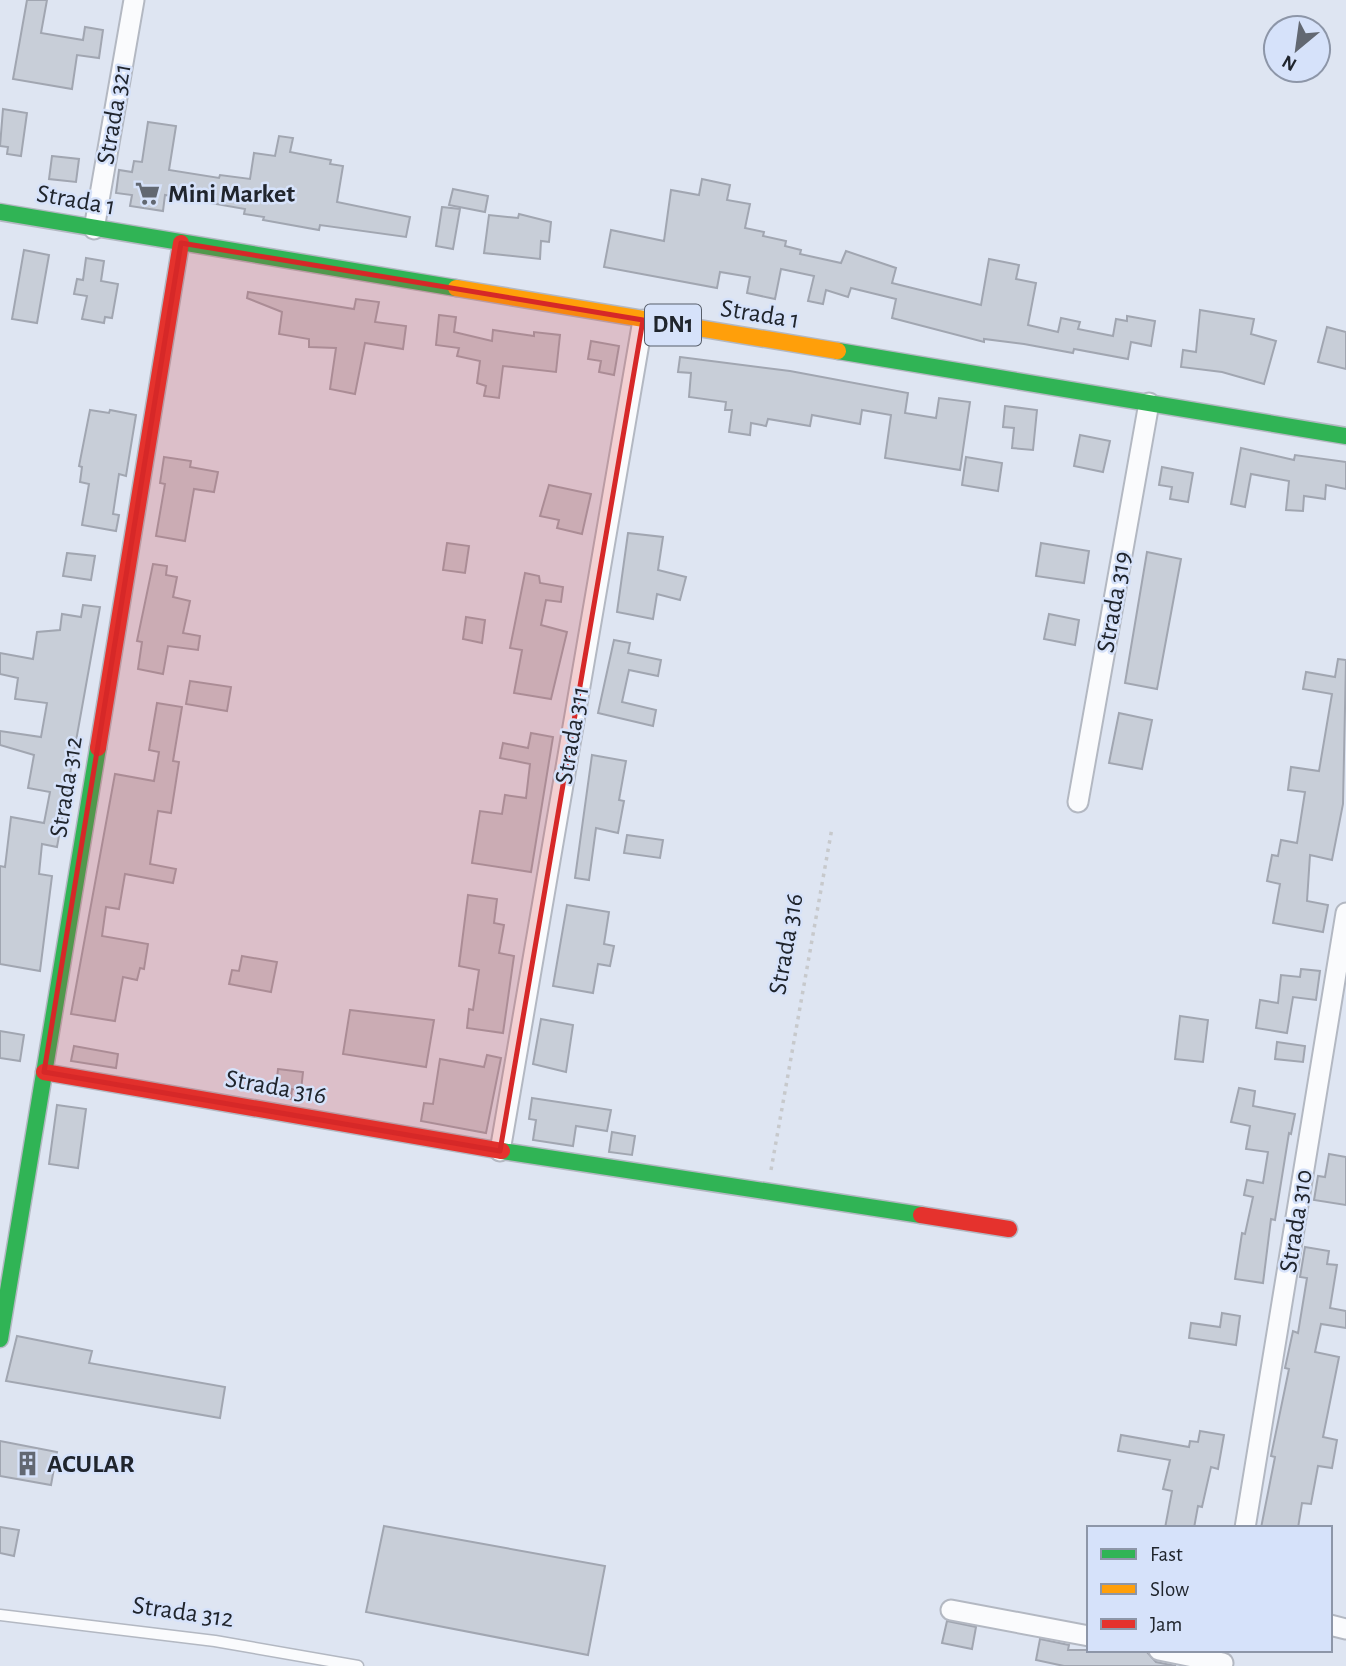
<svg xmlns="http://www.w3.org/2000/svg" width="1346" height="1666" font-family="'Alegreya Sans',sans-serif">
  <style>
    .building { fill: #c8ced8; stroke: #a1a6b1; stroke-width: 2 }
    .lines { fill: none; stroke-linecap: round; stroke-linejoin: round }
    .lane-casing { stroke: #b3b8c2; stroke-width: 13 }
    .street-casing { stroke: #b3b8c2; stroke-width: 23 }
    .fast-casing { stroke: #b3b8c2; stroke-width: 19 }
    .slow-casing { stroke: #b3b8c2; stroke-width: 19 }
    .jam-casing { stroke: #b3b8c2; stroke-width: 19 }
    .path { stroke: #c7c9cc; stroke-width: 3.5; stroke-dasharray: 3.5 5; stroke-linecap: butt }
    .lane { stroke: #fafbfd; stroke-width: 10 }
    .street { stroke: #fafbfd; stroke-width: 19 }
    .fast { stroke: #30b455; stroke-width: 16 }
    .slow { stroke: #ff9f0a; stroke-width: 16 }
    .jam { stroke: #e5322d; stroke-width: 16 }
    .marked { fill: #d62828; fill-opacity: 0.2; stroke: #d62828; stroke-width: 5; stroke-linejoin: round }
    .labels { text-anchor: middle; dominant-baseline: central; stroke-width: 5; stroke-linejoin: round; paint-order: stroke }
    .shield { fill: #d6e2fa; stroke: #575e6a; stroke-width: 2 }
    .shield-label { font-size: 24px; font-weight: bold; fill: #20252d }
    .street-label { font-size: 26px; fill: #20252d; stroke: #d6e2fa }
    .poi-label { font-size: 26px; font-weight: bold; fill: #20252d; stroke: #d6e2fa; text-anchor: start }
  </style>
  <rect width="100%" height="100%" fill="#dee5f2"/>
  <g class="building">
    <polygon points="27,0 47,0 41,33 83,40 85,27 103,30 99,58 77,55 72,89 13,79"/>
    <polygon points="3,109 27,113 21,156 7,154 8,147 0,146"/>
    <polygon points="148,122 176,126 169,170 219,178 220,175 250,179 254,153 275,156 279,136 293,138 290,152 331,160 330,164 343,166 337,202 410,217 406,237 320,225 319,230 263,220 264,217 244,214 245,209 165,195 163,211 130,206 132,195 116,193 119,170 132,172 134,161 142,162"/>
    <polygon points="52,156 79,159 76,182 49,179"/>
    <polygon points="702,179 730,185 727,200 750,204 745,228 764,232 763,236 786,241 785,246 801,250 800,254 841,263 846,251 896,268 892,283 981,305 989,259 1019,265 1016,279 1036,283 1028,325 1058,332 1061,318 1080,322 1078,329 1113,336 1116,319 1127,321 1127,316 1155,321 1151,346 1131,342 1128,359 1074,349 1073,353 1024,344 984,339 984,342 892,318 896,299 851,288 848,297 826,290 823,304 808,301 814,276 781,269 775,299 747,293 750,277 720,272 717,288 604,267 611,230 664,241 671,190 699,195"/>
    <polygon points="453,189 488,196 485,212 449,205"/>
    <polygon points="442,207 460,209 453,249 436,246"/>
    <polygon points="519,214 551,222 549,242 541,241 540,259 484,253 489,215 518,218"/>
    <polygon points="24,250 49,255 37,323 12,319"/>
    <polygon points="86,258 104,261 101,281 118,284 112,318 105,317 104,323 82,319 87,296 74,294 77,279 83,280"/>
    <polygon points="248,292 354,309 356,299 379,302 375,322 406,326 403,349 365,343 355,394 330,389 336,348 309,347 309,339 279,334 282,312 247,298"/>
    <polygon points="1200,310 1254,319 1251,334 1276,341 1264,384 1222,372 1181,367 1183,350 1196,352"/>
    <polygon points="439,315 456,317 454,332 492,341 493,330 534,336 534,332 560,335 556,372 503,366 499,398 484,396 486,386 477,383 480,361 457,356 459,348 436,345"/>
    <polygon points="1327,327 1346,332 1346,369 1318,362"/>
    <polygon points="591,341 619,346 614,375 599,372 601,361 588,359"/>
    <polygon points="680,357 790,371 908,393 905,413 936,418 939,398 970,402 960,470 885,458 891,415 862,410 860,424 812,415 810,426 768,419 766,426 751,423 750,435 729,432 732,410 725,410 726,402 689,397 691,373 678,372"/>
    <polygon points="1005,406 1037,410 1033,450 1012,448 1014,428 1003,427"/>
    <polygon points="90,410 109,413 110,410 136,415 126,476 119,474 113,514 119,515 116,531 82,525 89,484 80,482 82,467 79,466"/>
    <polygon points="1080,435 1110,441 1103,472 1074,466"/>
    <polygon points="1241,448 1294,460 1295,455 1346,462 1346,489 1326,485 1325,499 1304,496 1303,511 1286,510 1289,481 1251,474 1245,507 1231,504"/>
    <polygon points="164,457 191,461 190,467 218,472 214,492 194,489 185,541 156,536 165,484 160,483"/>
    <polygon points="966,457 1002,463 998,491 962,485"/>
    <polygon points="1162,467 1193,473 1188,502 1170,499 1172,487 1159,485"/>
    <polygon points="549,485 591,494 582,534 557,528 559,520 540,516"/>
    <polygon points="628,533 663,537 658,570 686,577 680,600 657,594 653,619 617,612"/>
    <polygon points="447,543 469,546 465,573 443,570"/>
    <polygon points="1041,543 1089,551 1084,583 1036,576"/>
    <polygon points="1147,552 1181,559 1157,689 1125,683"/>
    <polygon points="67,553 95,556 91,580 63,576"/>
    <polygon points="153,564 167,566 166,575 177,577 173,597 190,601 183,633 200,636 198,650 168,646 163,674 138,669 142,642 137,641"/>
    <polygon points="525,573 539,576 540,583 563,587 561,602 546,600 541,625 567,632 551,699 514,693 522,650 510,648"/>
    <polygon points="83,605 100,607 57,847 42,844 39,874 52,876 40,971 0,964 0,866 5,867 11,817 44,823 50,792 28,788 34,755 0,745 0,731 41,737 47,703 15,699 18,678 0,674 0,653 33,659 37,632 60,630 62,614 81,617"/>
    <polygon points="1049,614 1079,620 1075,645 1044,639"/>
    <polygon points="466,617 485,620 482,643 463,639"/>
    <polygon points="614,640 630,643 628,653 661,660 658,676 629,670 622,702 656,710 653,726 598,713"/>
    <polygon points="1338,659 1346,660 1343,804 1332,860 1310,855 1307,901 1328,905 1323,932 1273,923 1280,884 1267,881 1272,855 1278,856 1281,840 1297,843 1305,792 1288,790 1291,767 1319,771 1332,694 1303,689 1306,672 1335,677"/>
    <polygon points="190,681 231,687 227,711 186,704"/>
    <polygon points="157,703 182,707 173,761 179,762 171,813 158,811 150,864 176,869 173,883 125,874 119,909 106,907 102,936 148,944 144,969 140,968 137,980 123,977 115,1021 71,1014 115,774 154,781 159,752 149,750"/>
    <polygon points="1119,713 1152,720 1142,769 1109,763"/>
    <polygon points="531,733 553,737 531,872 472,863 480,811 502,814 505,795 526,798 530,764 500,758 503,743 528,748"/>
    <polygon points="592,755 626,761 619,800 624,801 618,833 596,828 589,880 575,878"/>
    <polygon points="627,835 663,840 660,858 624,853"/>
    <polygon points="468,895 497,899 494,923 504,925 499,953 514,956 503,1033 467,1028 469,1009 473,1010 479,970 459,966"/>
    <polygon points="567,905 609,912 604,944 614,946 610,966 598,964 593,993 553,986"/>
    <polygon points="242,956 277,962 271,992 229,984 232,970 239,971"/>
    <polygon points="1301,969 1320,971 1316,1000 1293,997 1287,1033 1256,1028 1260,1000 1278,1003 1281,975 1300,977"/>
    <polygon points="350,1010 434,1020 426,1067 343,1054"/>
    <polygon points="1180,1016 1208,1020 1203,1062 1175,1059"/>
    <polygon points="541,1019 573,1025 566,1072 533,1064"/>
    <polygon points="0,1031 24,1035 20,1061 0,1058"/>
    <polygon points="1277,1042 1305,1046 1303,1062 1275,1059"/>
    <polygon points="74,1046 118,1054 116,1068 71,1061"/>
    <polygon points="487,1055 501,1058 486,1133 421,1121 424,1103 433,1104 440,1059 484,1067"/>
    <polygon points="278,1069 303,1072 301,1090 292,1089 291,1099 275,1096"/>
    <polygon points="1239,1088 1255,1091 1253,1106 1295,1114 1291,1134 1289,1133 1275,1220 1271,1219 1263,1283 1235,1279 1242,1233 1245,1234 1253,1197 1244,1195 1247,1180 1263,1183 1268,1152 1246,1149 1250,1126 1231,1122"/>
    <polygon points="532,1098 611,1110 607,1131 576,1126 573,1146 533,1140 536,1120 529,1119"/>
    <polygon points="57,1105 86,1109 78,1168 49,1164"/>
    <polygon points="612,1132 635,1136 632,1155 609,1152"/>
    <polygon points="1329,1154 1346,1157 1346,1205 1314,1200 1318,1176 1325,1177"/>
    <polygon points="1305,1247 1329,1251 1327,1264 1337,1265 1330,1308 1346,1311 1346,1328 1321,1324 1315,1352 1339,1357 1323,1437 1337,1440 1332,1468 1318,1466 1311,1504 1302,1503 1298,1528 1261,1528 1275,1457 1271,1456 1289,1369 1285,1368 1293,1331 1298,1333 1307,1278 1300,1277"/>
    <polygon points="1222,1313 1240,1316 1236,1345 1189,1338 1191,1323 1220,1327"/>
    <polygon points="17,1336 92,1351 89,1363 225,1387 220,1418 6,1381"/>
    <polygon points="1200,1431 1224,1435 1218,1469 1211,1467 1202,1507 1198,1506 1194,1528 1165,1528 1172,1491 1163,1489 1170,1460 1118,1451 1121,1435 1189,1447 1190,1441 1198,1442"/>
    <polygon points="0,1441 57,1452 51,1485 0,1476"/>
    <polygon points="384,1526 605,1566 588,1655 366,1612"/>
    <polygon points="0,1527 19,1530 14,1556 0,1553"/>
    <polygon points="947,1621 976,1627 972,1649 942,1643"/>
    <polygon points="1040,1639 1069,1645 1068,1650 1140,1650 1147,1652 1156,1662 1176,1666 1064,1666 1036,1660"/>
  </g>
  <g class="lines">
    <defs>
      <polyline id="lane" points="0,1615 215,1641 358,1666"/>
      <g id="street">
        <polyline points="94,229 134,0"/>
        <polyline points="1078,802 1149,403"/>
        <polyline points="500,1151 643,320"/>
        <polyline points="1245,1528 1346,913"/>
        <polyline points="951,1610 1089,1636"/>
        <polyline points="1330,1625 1346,1629"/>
        <polyline points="1159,1650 1223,1663"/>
      </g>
      <g id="fast">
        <polyline points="0,212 456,288"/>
        <polyline points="838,351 1346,436"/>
        <polyline points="502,1151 921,1215"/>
        <polyline points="0,1339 98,748"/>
      </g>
      <polyline id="slow" points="456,288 838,351"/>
      <g id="jam">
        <polyline points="98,748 181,243"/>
        <polyline points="44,1072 502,1151"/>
        <polyline points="921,1215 1009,1229"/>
      </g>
    </defs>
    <use href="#lane" class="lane-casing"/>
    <use href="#street" class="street-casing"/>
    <use href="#fast" class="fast-casing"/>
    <use href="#slow" class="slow-casing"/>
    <use href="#jam" class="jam-casing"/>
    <polyline class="path" points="771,1170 832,828"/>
    <use href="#lane" class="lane"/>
    <use href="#street" class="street"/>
    <use href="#fast" class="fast"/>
    <use href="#slow" class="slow"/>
    <use href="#jam" class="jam"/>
  </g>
  <path class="marked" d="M181,243L643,320L500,1151L44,1072Z"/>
  <defs>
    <symbol id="supermarket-bare" viewBox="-9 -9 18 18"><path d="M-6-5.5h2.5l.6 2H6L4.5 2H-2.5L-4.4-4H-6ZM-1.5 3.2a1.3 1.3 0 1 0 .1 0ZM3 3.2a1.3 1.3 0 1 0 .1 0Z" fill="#626872" stroke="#d6e2fa" stroke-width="2.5" paint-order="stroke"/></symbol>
    <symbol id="building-bare" viewBox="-9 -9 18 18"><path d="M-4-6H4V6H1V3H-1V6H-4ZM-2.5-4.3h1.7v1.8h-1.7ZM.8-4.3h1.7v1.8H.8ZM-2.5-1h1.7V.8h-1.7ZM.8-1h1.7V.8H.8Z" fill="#626872" stroke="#d6e2fa" stroke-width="2.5" paint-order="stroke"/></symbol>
  </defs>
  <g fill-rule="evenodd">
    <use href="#supermarket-bare" x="130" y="176" width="35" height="35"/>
    <use href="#building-bare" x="10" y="1446" width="35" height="35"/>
  </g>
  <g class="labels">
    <rect class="shield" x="645" y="304.5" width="56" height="41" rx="5"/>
    <g class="shield-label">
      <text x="673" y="325">DN1</text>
    </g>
    <g class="street-label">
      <text transform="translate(114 114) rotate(-80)">Strada 321</text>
      <text transform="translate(76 200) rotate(10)">Strada 1</text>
      <text transform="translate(760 314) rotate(9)">Strada 1</text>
      <text transform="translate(1114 602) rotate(-80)">Strada 319</text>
      <text transform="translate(572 735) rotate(-80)">Strada 311</text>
      <text transform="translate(66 787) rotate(-81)">Strada 312</text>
      <text transform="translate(786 944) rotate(-80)">Strada 316</text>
      <text transform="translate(276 1087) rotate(10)">Strada 316</text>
      <text transform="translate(1296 1221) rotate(-81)">Strada 310</text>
      <text transform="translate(183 1612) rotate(8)">Strada 312</text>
    </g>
    <g class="poi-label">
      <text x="168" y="194">Mini Market</text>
      <text x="47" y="1464">ACULAR</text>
    </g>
  </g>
  <rect x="1087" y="1526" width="245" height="126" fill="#d6e2fa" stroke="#8d96a8" stroke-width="2"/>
  <rect x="1101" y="1549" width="35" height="10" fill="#30b455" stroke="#8d96a8" stroke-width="2"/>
  <text x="1150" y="1561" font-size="21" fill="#20252d">Fast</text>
  <rect x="1101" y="1584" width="35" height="10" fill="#ff9f0a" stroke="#8d96a8" stroke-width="2"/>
  <text x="1150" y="1596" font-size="21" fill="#20252d">Slow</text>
  <rect x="1101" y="1619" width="35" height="10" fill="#e5322d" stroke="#8d96a8" stroke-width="2"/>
  <text x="1150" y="1631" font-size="21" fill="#20252d">Jam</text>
  <g transform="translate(1297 49) rotate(209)"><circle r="33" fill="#d6e2fa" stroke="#8d96a8" stroke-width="2"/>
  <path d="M0-5L12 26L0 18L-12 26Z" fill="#626872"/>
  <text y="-10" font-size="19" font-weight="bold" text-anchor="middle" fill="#20252d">N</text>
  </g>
</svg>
